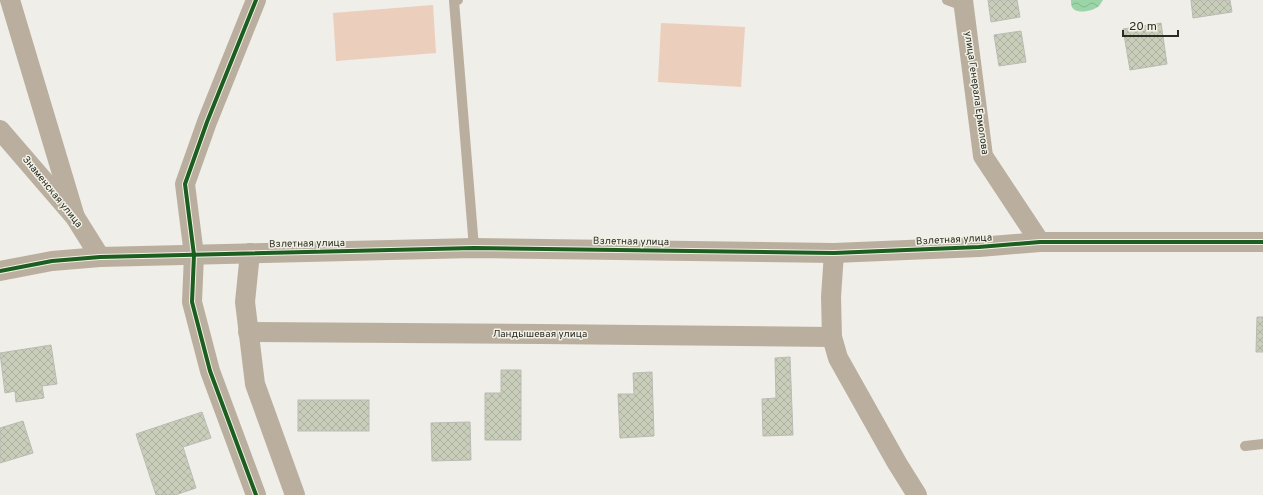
<svg xmlns="http://www.w3.org/2000/svg" width="1263" height="495" font-family="Overpass,sans-serif">
  <style>
    .grass { fill: #ebcebb }
    .water { fill: url(#water-waves) }
    .building { fill: url(#building-cross-hatch); stroke: #bbbbb6 }
    .lines { fill: none; stroke-linecap: round; stroke-linejoin: round }
    .service { stroke: #baaf9f; stroke-width: 10 }
    .minor { stroke: #baaf9f; stroke-width: 20 }
    .cycleway-casing { stroke: #f2f1e5; stroke-width: 6 }
    .cycleway { stroke: #1b5e20; stroke-width: 4 }
    .labels { text-anchor: middle; dominant-baseline: central; stroke-width: 3; stroke-linejoin: round; paint-order: stroke }
    .street-label { font-size: 10px; fill: #2a2a25; stroke: #f2f1e5 }
  </style>
  <defs>
    <pattern id="water-waves" width="16" height="10" patternUnits="userSpaceOnUse"><rect width="16" height="10" fill="#9ad4a7"/><path d="M0 5q4-4 8 0t8 0" fill="none" stroke="#85b690"/></pattern>
    <pattern id="building-cross-hatch" width="8" height="8" patternUnits="userSpaceOnUse"><rect width="8" height="8" fill="#c8ceba"/><path d="M0 0l8 8M0 8l8-8" fill="none" stroke="#acb1a0"/></pattern>
  </defs>
  <rect width="100%" height="100%" fill="#efeee8"/>
  <g class="grass">
    <polygon points="433,5 436,53 336,61 333,13"/>
    <polygon points="661,23 745,27 741,87 658,82"/>
  </g>
  <path class="water" d="M1071,0H1103C1102,1 1100,5 1099,6C1094,11 1076,15 1072,7C1071,5 1071,2 1071,0Z"/>
  <g class="building">
    <polygon points="988,0 1017,0 1020,17 991,22"/>
    <polygon points="1191,0 1230,0 1232,12 1193,18"/>
    <polygon points="1161,23 1167,64 1130,70 1123,29"/>
    <polygon points="1021,31 1026,62 999,66 994,35"/>
    <polygon points="1257,317 1263,317 1263,352 1256,352"/>
    <polygon points="51,345 57,384 42,386 44,398 16,402 15,391 5,393 0,353"/>
    <polygon points="790,357 793,435 763,436 762,399 776,398 775,358"/>
    <polygon points="501,370 521,370 521,440 485,440 485,393 501,393"/>
    <polygon points="652,372 654,436 620,438 618,394 634,394 633,373"/>
    <rect x="298" y="400" width="71" height="31"/>
    <polygon points="202,412 211,438 183,447 196,488 175,495 156,495 136,434"/>
    <polygon points="23,421 33,453 0,463 0,428"/>
    <polygon points="470,422 471,460 432,461 431,423"/>
  </g>
  <g class="lines">
    <g class="service">
      <polyline points="458,0 454,1 474,248"/>
      <polyline points="947,0 964,6"/>
      <polyline points="1245,446 1263,444"/>
    </g>
    <g class="minor">
      <polyline points="10,0 75,217"/>
      <polyline points="256,0 207,122 185,184 194,255 192,302 210,371 256,495"/>
      <polyline points="963,0 983,156 1040,242"/>
      <polyline points="0,130 75,217 100,257"/>
      <polyline points="250,253 245,302 255,384 295,495"/>
      <polyline points="834,253 831,297 832,337 838,358 897,463 917,495"/>
      <polyline points="0,271 52,261 100,257 474,248 834,253 979,247 1040,242 1263,242"/>
      <polyline points="248,332 541,334 832,337"/>
    </g>
    <defs>
      <g id="cycleway">
        <polyline points="256,0 207,122 185,184 194,255 192,302 210,371 256,495"/>
        <polyline points="0,271 52,261 100,257 474,248 834,253 979,247 1040,242 1263,242"/>
      </g>
    </defs>
    <use href="#cycleway" class="cycleway-casing"/>
    <use href="#cycleway" class="cycleway"/>
  </g>
  <g class="labels">
    <g class="street-label">
      <text transform="translate(976 93) rotate(82)">улица Генерала Ермолова</text>
      <text transform="translate(52 192) rotate(51)">Знаменская улица</text>
      <text transform="translate(954 240) rotate(-3)">Взлетная улица</text>
      <text transform="translate(631 242) rotate(1)">Взлетная улица</text>
      <text transform="translate(307 244) rotate(-1)">Взлетная улица</text>
      <text x="540" y="334">Ландышевая улица</text>
    </g>
  </g>
  <path d="M1123 30v6h55v-6" fill="none" stroke="#2a2a25" stroke-width="2"/>
  <text x="1129" y="30" font-size="12" fill="#2a2a25" stroke="#f2f1e5" stroke-width="3" paint-order="stroke">20 m</text>
</svg>
